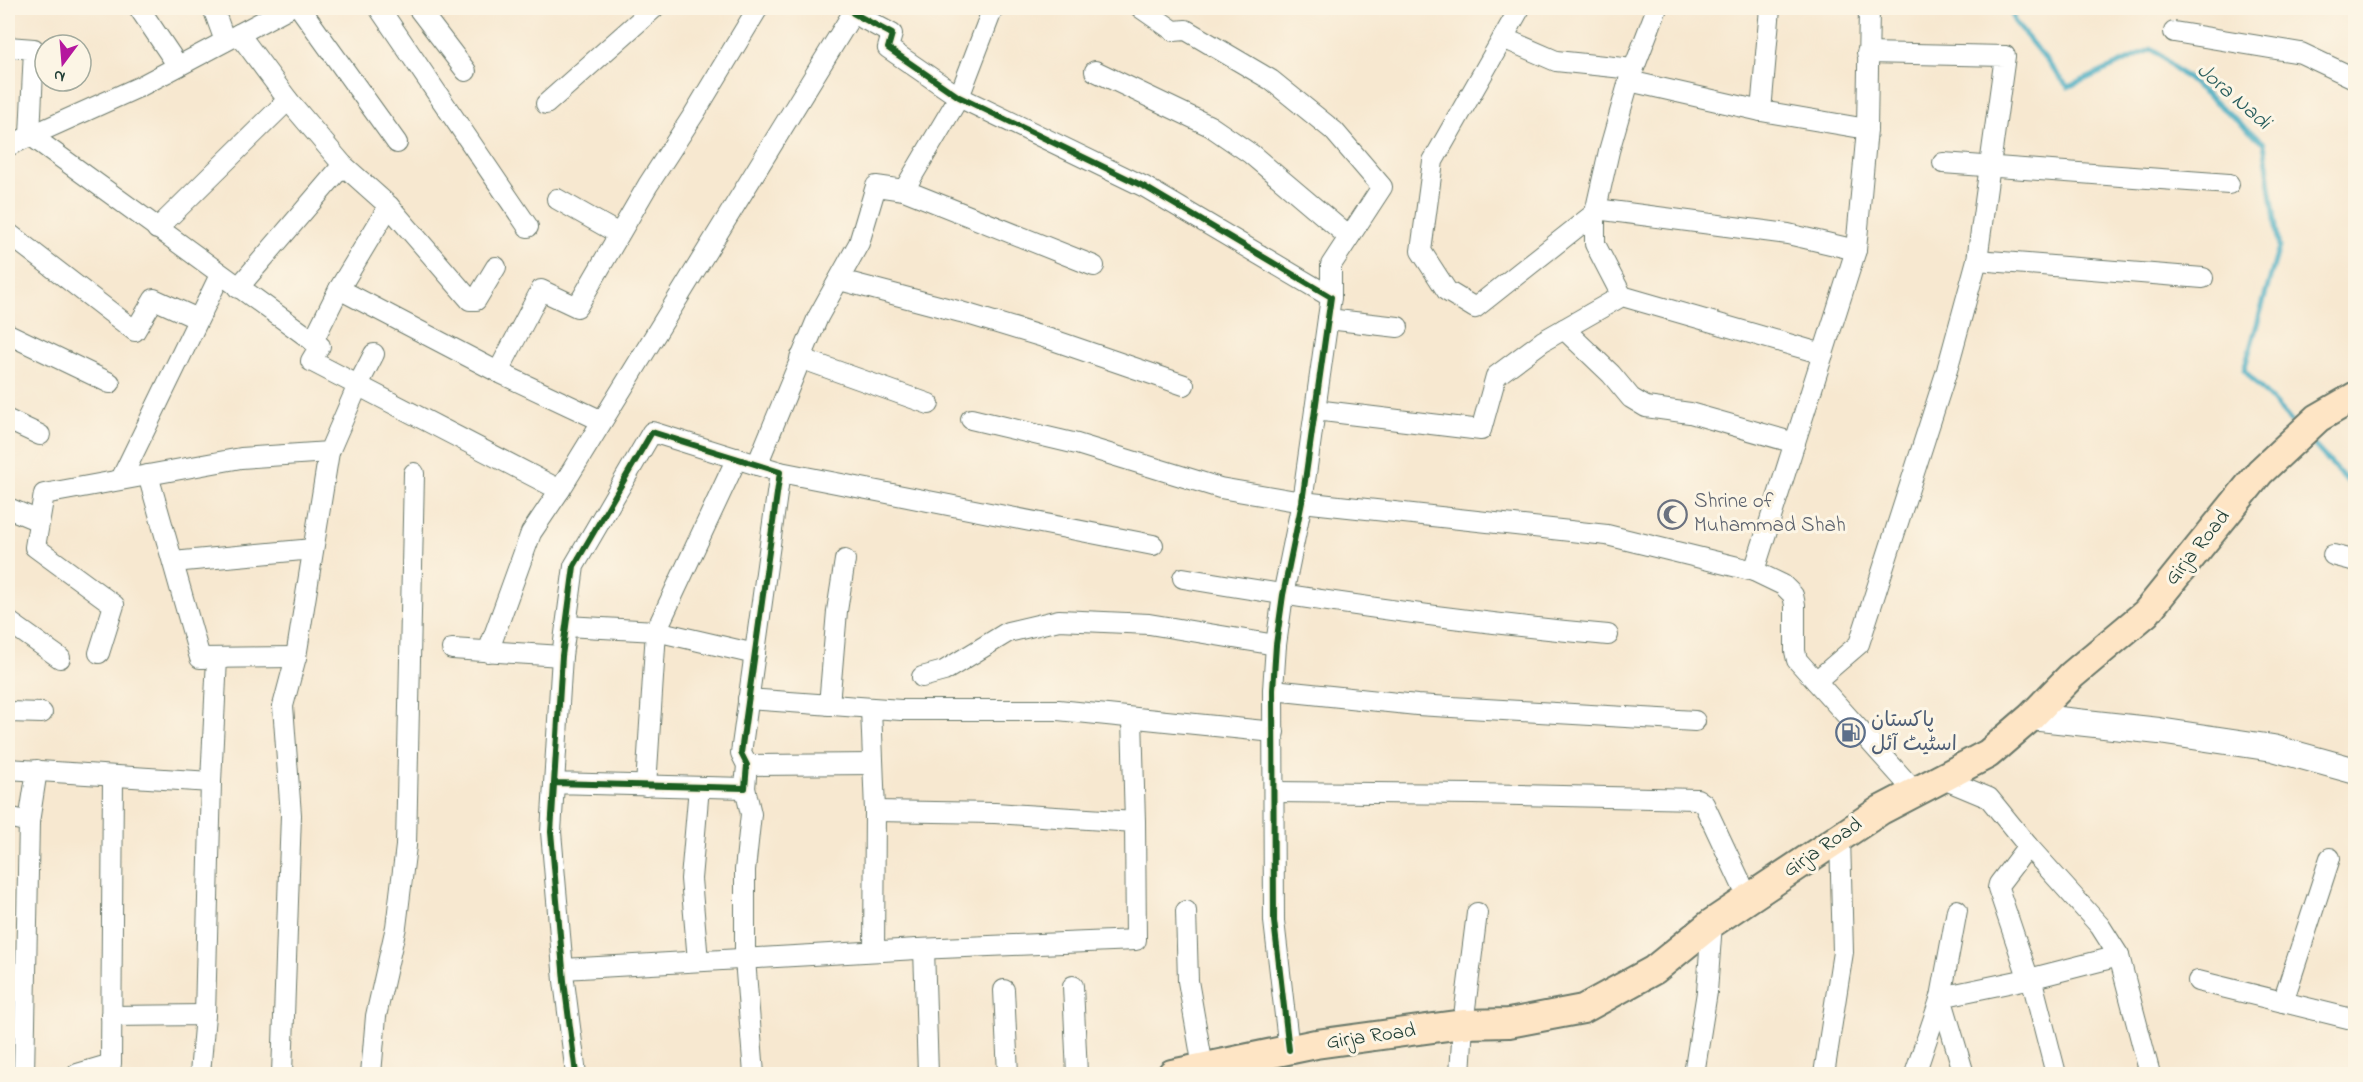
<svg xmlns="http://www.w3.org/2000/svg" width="2363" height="1082" font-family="'Indie Flower','Playpen Sans Arabic',sans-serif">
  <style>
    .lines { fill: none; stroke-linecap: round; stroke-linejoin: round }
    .stream { stroke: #41aac1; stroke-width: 5 }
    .minor-casing { stroke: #6b796b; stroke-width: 22 }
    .tertiary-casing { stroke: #6b796b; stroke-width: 28 }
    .secondary-casing { stroke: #6b796b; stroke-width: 32 }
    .minor { stroke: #fff; stroke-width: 20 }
    .tertiary { stroke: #fff; stroke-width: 26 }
    .secondary { stroke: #fee5c5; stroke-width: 28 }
    .cycleway-casing { stroke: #fcf5e5; stroke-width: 10 }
    .cycleway { stroke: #1b5e20; stroke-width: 6 }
    .labels { text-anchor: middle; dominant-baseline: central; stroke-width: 6; stroke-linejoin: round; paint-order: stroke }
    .worship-label { font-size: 21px; fill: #5b616d; stroke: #fcf5e5; text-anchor: start }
    .street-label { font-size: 21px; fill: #1f3d34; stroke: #fcf5e5 }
    .service-label { font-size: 21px; fill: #4e5e75; stroke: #fcf5e5; text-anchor: start }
    .water-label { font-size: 22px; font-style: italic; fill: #295e5e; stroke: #fcf5e5 }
  </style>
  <rect width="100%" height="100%" fill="#fcf5e5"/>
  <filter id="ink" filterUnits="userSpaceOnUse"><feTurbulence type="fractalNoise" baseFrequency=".0167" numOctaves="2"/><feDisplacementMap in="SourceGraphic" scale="12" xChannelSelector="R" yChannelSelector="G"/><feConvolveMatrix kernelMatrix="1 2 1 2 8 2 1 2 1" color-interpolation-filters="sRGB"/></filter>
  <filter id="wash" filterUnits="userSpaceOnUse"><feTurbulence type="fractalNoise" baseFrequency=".008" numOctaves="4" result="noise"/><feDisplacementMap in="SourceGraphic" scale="24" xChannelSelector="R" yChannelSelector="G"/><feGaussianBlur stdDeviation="1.35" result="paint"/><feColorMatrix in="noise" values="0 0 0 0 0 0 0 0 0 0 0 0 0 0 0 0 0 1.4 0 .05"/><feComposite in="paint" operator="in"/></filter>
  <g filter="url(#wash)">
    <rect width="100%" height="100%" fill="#f7e8d0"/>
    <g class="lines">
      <g class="stream">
        <polyline points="2011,8 2014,21 2068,87 2152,49 2264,143 2279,247 2244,370 2291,421"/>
        <polyline points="2313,444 2350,484 2356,482"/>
      </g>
    </g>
  </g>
  <g filter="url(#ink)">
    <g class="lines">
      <defs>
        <g id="minor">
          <polyline points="139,8 178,66"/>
          <polyline points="213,8 225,41"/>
          <polyline points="300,8 397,143"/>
          <polyline points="379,8 528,227"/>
          <polyline points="418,8 466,71"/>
          <polyline points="1141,8 1174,31 1186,30 1271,80 1334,131 1382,187 1331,265 1331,297"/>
          <polyline points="1520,8 1433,161 1421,251 1447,291 1475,308 1595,213"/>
          <polyline points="853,13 892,34 888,48 959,97 1145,187 1331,297 1302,502 1283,595 1276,645 1273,690 1274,921 1289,1050"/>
          <polyline points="2174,32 2301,53 2356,79"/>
          <polyline points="239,34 288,100 343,165 389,206 470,300 476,300 496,267"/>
          <polyline points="1503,38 1556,61 1633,69"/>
          <polyline points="8,47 34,49 30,135 320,346 311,361 560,490 531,533 488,652"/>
          <polyline points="1095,71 1210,126 1251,154 1349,237"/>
          <polyline points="1629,81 1761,111 1867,129"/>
          <polyline points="546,104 654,8"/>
          <polyline points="1761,111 1770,8"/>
          <polyline points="8,146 139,87 288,8"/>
          <polyline points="1943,163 2229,184"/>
          <polyline points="904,190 1094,266"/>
          <polyline points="557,199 619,234"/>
          <polyline points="1596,209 1788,234 1856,250"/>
          <polyline points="157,229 288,100"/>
          <polyline points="8,233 135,331 154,299 198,319"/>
          <polyline points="1977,260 2203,278"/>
          <polyline points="840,280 961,312 1053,340 1184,385"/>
          <polyline points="238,288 343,165"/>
          <polyline points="339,289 498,372 602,421"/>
          <polyline points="1622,296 1595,244 1595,213 1609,151 1629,81 1657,8"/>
          <polyline points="1328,319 1398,327"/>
          <polyline points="1564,329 1611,374 1631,398 1646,407 1690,413 1795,443"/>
          <polyline points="8,334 110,383"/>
          <polyline points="313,341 339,289 389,206"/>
          <polyline points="800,358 929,404"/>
          <polyline points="498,372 541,290 577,307 648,185 694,114 758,8"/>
          <polyline points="1315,410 1481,430 1496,376 1543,341 1622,296 1823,354"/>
          <polyline points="971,419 1077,444 1220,488 1302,502 1607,535 1754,571 1783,585 1793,595 1795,605 1795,651 1797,660 1915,792"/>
          <polyline points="8,420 40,435"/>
          <polyline points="757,465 818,317 859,243 876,186 904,190 959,97 993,8"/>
          <polyline points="780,472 1153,545"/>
          <polyline points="148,475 200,658 296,657"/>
          <polyline points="121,479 220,275"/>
          <polyline points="560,490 856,8"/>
          <polyline points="8,508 39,521"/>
          <polyline points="2333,555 2356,561"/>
          <polyline points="173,562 313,549"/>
          <polyline points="1754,571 1856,250 1867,129 1869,8"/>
          <path d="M1183,578C1324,602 1466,622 1608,635"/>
          <polyline points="8,621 60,658"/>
          <polyline points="566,626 656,631 755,654"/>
          <polyline points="452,649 562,656"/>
          <polyline points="99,653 114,605 35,547 44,494 241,458 329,452 358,385 374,354"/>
          <polyline points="922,677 944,671 1008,632 1059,620 1149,624 1276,645"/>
          <polyline points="1816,681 1859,644 1947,370 1977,260 2005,56 1867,53"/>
          <polyline points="1273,690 1417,705 1695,721"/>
          <polyline points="748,699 901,710 1058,710 1274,732"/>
          <polyline points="829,705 837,611 845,560"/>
          <polyline points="871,708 875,811 874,951"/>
          <polyline points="8,712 42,713"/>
          <polyline points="1132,718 1135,822"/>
          <polyline points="747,765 873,764"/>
          <polyline points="8,769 211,782 205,1015"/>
          <polyline points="1941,778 1989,798 2028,846 2100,926 2119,956 2150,1074"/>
          <polyline points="211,782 217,658"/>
          <polyline points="554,783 745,788 747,765 741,753 780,472 652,432 574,566 562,656 551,832 564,981 576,1074"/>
          <polyline points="646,786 656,631 737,458"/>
          <polyline points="745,788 751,814 745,870 745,959 754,1074"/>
          <polyline points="1274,792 1473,794 1697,799 1704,804 1748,898"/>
          <polyline points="8,817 29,822"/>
          <polyline points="2028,846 1999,884 1998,888 2027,974 2031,977 2056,1074"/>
          <polyline points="1186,911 1188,981 1203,1067"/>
          <polyline points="924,949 928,1074"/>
          <polyline points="698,961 691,879 699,787"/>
          <polyline points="563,969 917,949 1136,940 1135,822 995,813 875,811"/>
          <polyline points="2198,981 2356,1020"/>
          <polyline points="1073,986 1077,1074"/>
          <polyline points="1004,990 1008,1074"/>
          <polyline points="2283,1002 2330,858"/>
          <polyline points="111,1016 205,1015 200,1074"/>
          <polyline points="1260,1055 1265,1074"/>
          <polyline points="24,1074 29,822 37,770"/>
          <polyline points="77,1074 111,1064 113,776"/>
          <polyline points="282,1074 291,815 283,706 296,657 329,452"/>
          <polyline points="371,1074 376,1016 396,927 406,846 414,473"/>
          <polyline points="1460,1074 1463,1024 1477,913"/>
          <polyline points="1694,1074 1707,992 1712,923"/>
          <polyline points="1824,1074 1843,952 1840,837"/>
          <polyline points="1915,1074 1941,997 1957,910"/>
          <polyline points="1964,1074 1941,997 2037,977 2119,956"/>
        </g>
        <polyline id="tertiary" points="2031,717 2159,731 2273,748 2356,771"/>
        <polyline id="secondary" points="1172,1074 1316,1044 1463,1024 1509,1023 1583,1009 1654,970 1712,923 1881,810 1988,754 2031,717 2072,675 2146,613 2260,472 2318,418 2356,396"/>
      </defs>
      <use href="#minor" class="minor-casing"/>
      <use href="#tertiary" class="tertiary-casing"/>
      <use href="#secondary" class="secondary-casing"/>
      <use href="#minor" class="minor"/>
      <use href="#tertiary" class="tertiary"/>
      <use href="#secondary" class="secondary"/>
      <defs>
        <g id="cycleway">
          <polyline points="853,13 892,34 888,48 959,97 1145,187 1331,297 1302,502 1283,595 1276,645 1273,690 1274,921 1289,1050"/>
          <polyline points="554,783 745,788 747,765 741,753 780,472 652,432 574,566 562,656 551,832 564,981 576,1074"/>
        </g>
      </defs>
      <use href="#cycleway" class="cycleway-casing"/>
      <use href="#cycleway" class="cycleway"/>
    </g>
  </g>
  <defs>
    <symbol id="mosque-ring" viewBox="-11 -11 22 22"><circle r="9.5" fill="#fcf5e5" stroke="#6b7280" stroke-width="1.5"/><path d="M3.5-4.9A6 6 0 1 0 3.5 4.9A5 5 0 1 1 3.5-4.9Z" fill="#6b7280"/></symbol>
    <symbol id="fuel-ring" viewBox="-11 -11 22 22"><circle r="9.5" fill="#fcf5e5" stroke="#5c6f8a" stroke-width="1.5"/><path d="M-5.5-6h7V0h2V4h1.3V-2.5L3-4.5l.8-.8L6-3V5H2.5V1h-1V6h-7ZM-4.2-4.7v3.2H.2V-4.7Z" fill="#5c6f8a"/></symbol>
  </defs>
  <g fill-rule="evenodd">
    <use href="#mosque-ring" x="1656" y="498" width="33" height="33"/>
    <use href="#fuel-ring" x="1834" y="716" width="33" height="33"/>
  </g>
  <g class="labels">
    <g class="worship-label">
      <text x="1694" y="502">Shrine of<tspan x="1694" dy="24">Muhammad Shah</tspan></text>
    </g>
    <g class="street-label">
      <text transform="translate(2198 548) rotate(-51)">Girja Road</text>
      <text transform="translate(1823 848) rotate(-34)">Girja Road</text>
      <text transform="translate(1371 1037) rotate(-8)">Girja Road</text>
    </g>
    <g class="service-label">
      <text x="1871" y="721">پاکستان<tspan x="1871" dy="24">اسٹیٹ آئل</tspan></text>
    </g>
    <g class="water-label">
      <text transform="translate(2233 97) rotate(41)">Jora Nadi</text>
    </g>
  </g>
  <rect width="2363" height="1082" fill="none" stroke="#fcf5e5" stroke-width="30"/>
  <g transform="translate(63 63) rotate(196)"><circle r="28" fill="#fcf5e5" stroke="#a4ab9e" stroke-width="1.5"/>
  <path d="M0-4.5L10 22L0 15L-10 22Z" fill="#b5179e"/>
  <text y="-9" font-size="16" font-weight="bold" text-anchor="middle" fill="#1f3d34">N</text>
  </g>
</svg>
